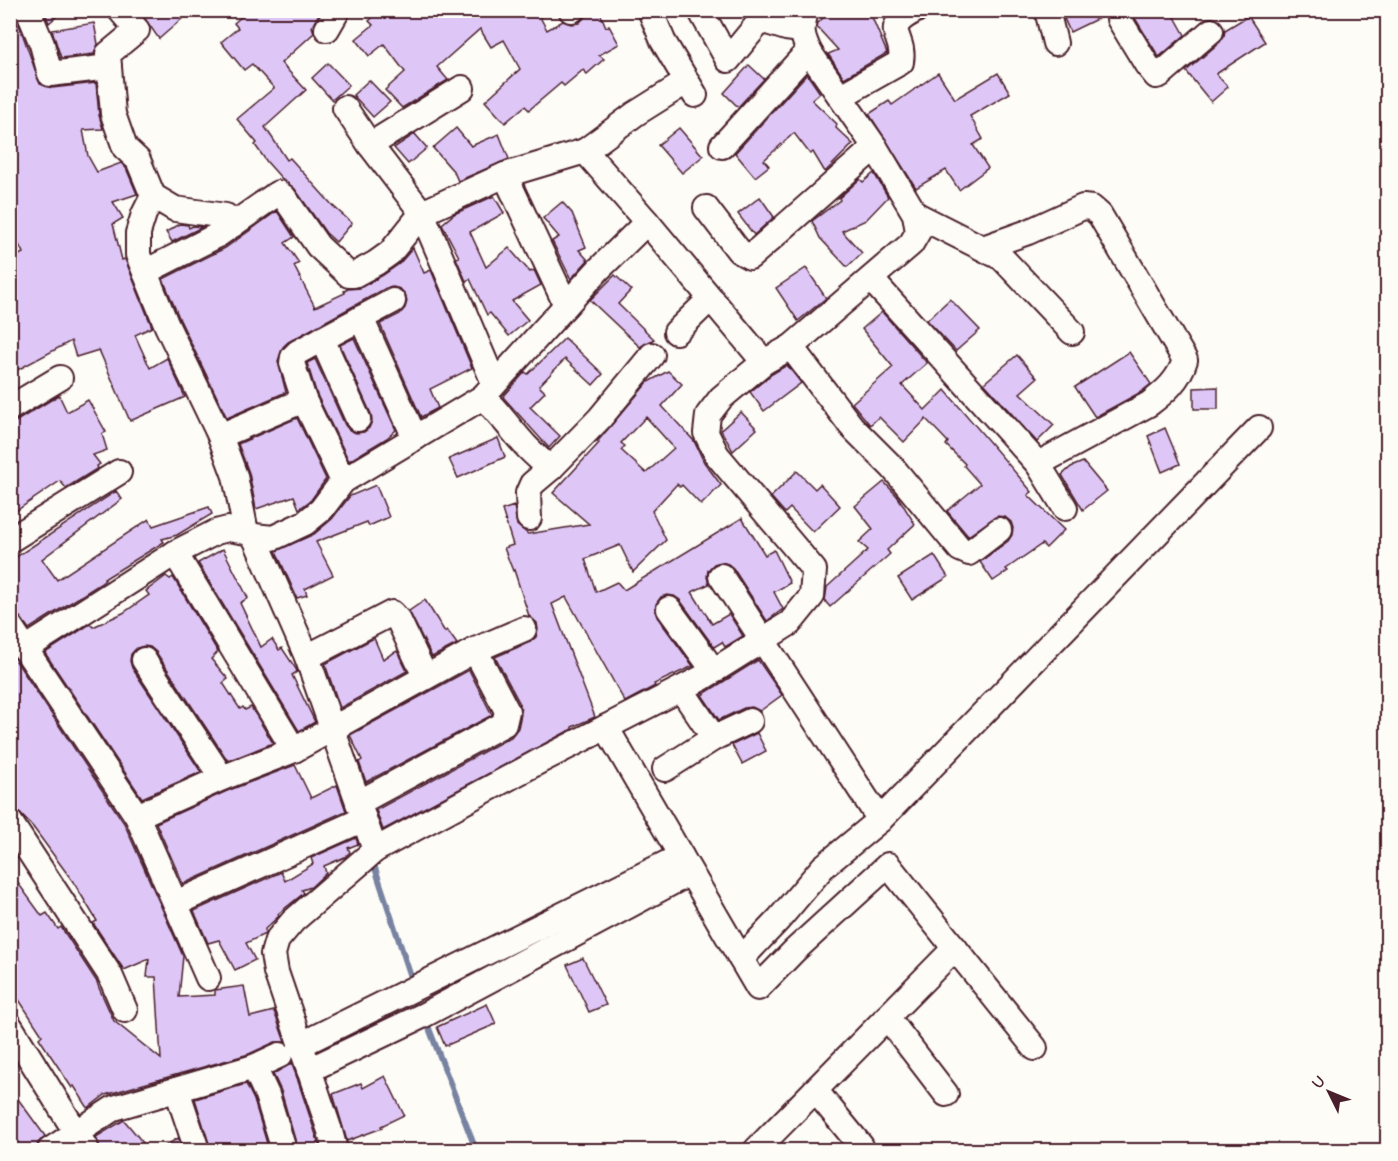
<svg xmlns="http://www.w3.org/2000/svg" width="1398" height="1161" font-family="'Comic Neue',sans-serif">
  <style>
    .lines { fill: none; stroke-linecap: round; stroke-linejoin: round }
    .stream { stroke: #7883a2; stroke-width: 6 }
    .building { fill: #dec7f7; stroke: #4a1f2b; stroke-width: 1.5; fill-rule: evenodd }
    .minor-casing { stroke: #4a1f2b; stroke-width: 28 }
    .minor { stroke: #fdfcf7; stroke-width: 24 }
  </style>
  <rect width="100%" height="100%" fill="#fdfcf7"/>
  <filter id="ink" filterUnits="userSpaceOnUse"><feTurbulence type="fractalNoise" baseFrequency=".0167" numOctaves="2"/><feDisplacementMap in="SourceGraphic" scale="12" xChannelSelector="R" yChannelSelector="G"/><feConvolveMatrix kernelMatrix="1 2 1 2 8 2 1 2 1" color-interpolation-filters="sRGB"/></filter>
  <g filter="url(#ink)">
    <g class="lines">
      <g class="stream">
        <polyline points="372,859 413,983"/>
        <polyline points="425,1018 476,1150"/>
      </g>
    </g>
    <g class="building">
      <polygon points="10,10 14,10 40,84 52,88 96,83 99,115 103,129 83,130 88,156 97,172 121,163 126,168 137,194 113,202 123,218 113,224 122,260 125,259 152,327 135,335 150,368 167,358 185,397 130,421 99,350 76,357 71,341 10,374 10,260 23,253 10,226"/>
      <polygon points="44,10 64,10 49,23"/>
      <polygon points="139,10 192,10 159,39"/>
      <polygon points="249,10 321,10 312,26 314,33 281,63 306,90 265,127 287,160 290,158 333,206 352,223 336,242 326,233 295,189 283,180 267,162 255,145 257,143 237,119 274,88 252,64 244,70 221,42 238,28 234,23"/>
      <polygon points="380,10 536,10 547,30 563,21 571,24 579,23 584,18 586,12 599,10 606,27 609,26 619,44 599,55 604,59 587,74 583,70 564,86 561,83 529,110 525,106 505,123 485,101 520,69 504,40 491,47 480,29 437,67 448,80 402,108 385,90 405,72 384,44 369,56 356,39 373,25 369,21"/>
      <polygon points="831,10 869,10 887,53 844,78 828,54 838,50 817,27 818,23"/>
      <polygon points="1076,10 1105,10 1105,15 1070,32 1063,16"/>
      <polygon points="1133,10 1171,10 1185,35 1159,57 1133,15"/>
      <polygon points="1248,16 1265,42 1216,74 1228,87 1211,102 1186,71 1220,42 1224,36 1225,30"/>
      <polygon points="94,23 98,44 94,54 61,58 52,30"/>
      <polygon points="328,63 349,85 332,100 312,78"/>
      <polygon points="749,65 764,79 738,107 724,93"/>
      <polygon points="938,73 955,99 998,73 1010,93 970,116 983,139 973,145 988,168 959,190 946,170 916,188 869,114 889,101 892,105"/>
      <polygon points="807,74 820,93 812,100 837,124 836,128 853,144 825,172 813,152 810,154 794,133 764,160 769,166 755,177 735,153"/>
      <polygon points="369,80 390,102 373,117 353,95"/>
      <polygon points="456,128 471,146 499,134 509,159 458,181 454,172 433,148"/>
      <polygon points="679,128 703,156 682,173 658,145"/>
      <polygon points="415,134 427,148 408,164 394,148"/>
      <polygon points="874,173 888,197 866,220 842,231 862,253 847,267 820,238 812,221 840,200 839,198 860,179 863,182"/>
      <polygon points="494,196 504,213 470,232 486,267 509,248 530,272 534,270 541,285 512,301 528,320 509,336 490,313 487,315 470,279 466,281 456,258 459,257 442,224 454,214"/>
      <polygon points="760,197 774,217 754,235 738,214"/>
      <polygon points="562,202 572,213 586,247 579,250 588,260 571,279 552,241 559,237 543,218"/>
      <polygon points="277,211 294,237 285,243 299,263 294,266 315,307 345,293 344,291 348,289 360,288 383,275 399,264 413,248 424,273 431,270 472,368 430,389 438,408 421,417 380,324 400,314 405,308 407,301 405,294 400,289 393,287 386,288 288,342 283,347 278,361 286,392 227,418 180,320 163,279 225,248"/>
      <polygon points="180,224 188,225 189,228 193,226 202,227 172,242 166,232"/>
      <polygon points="806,268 826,298 798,321 776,288"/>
      <polygon points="615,275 631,290 618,304 654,339 640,347 590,300"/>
      <polygon points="950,299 980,330 956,351 927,320"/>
      <polygon points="882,312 927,363 902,385 925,410 945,390 1032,492 1028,495 1064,530 1046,548 1042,544 1006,569 1008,571 993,581 980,562 1008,541 1012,535 1013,528 1011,522 1005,517 997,516 968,536 947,511 980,484 964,466 965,464 946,445 948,442 926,419 904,442 879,417 870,425 852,403 893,367 862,329"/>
      <polygon points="354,338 396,430 387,438 349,461 317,395 307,363 315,359 345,425 349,430 356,433 364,432 369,428 372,421 371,414 340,345"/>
      <polygon points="565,338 603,374 593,385 565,359 539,386 545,392 530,407 560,436 549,448 503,397 525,372 528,374"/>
      <polygon points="1129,352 1151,384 1141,392 1095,417 1075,387"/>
      <polygon points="1017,355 1037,378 1020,393 1054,425 1037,442 984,383"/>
      <polygon points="787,365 801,383 764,411 750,392 772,374"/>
      <path d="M668,371L682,384L662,406L694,441L704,462L721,485L701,505L682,485L680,487L677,484L652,511L666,540L633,572L620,545L585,559L596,592L617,582L624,590L742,518L765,555L774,550L790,583L774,592L783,609L767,621L733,568L728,564L721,562L714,564L708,570L707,577L709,584L692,592L712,624L729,614L743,636L725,647L722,642L714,647L680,600L674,596L667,595L661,597L656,604L655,611L657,617L693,666L654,684L655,686L625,702L566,597L552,604L595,717L572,727V729L383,830L376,810L511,737L518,728L521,714L520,704L495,657L530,642L536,637L538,630L537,623L529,616L514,570L513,571L504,548L513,545L502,510L514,506L517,525L528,534L589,524L553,493L599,443L597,442L648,382ZM646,417L674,448L646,473L621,450L625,446L621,443Z"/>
      <polygon points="1218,387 1218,409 1194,409 1194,388"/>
      <polygon points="59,395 67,412 88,400 106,432 102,434 107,450 93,455 100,464 97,466 98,468 66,488 60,481 10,515 10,425"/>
      <polygon points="741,412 757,429 733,451 721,430"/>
      <polygon points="297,418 326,479 311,500 299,509 294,496 256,509 249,473 238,444"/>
      <polygon points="1165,428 1180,464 1162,472 1148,436"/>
      <polygon points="498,438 505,457 458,478 449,459"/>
      <polygon points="1083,462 1107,491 1083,510 1062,475 1071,467"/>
      <polygon points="797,471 815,489 820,484 840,506 813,532 790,508 785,513 771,497"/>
      <polygon points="884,482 898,497 915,524 887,550 890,554 830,607 825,601 827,587 868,550 859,542 873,529 855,506"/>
      <polygon points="376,485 389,517 369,526 367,522 316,542 333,575 305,589 307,595 297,598 276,551 314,534 332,519 350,496"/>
      <polygon points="116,491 122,499 42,559 57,580 149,519 153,526 209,507 212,514 177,535 162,539 164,542 104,579 105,580 100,584 29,629 21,618 10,612 10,561"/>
      <polygon points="223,549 248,598 240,603 261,647 272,639 279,650 282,648 296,669 297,672 292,675 315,722 299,731 198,563"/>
      <polygon points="934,555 948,577 912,600 898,578"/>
      <polygon points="166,576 170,579 173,577 218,652 211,659 228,679 223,683 240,709 243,707 245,710 251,707 273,743 228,761 156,652 150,647 144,646 137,648 131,654 130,661 132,668 201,772 142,798 45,653 90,624 93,627 123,613 149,595 146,591"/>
      <polygon points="425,600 445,632 447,630 457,644 432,657 409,611"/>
      <polygon points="374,638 383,659 397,651 407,671 340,708 325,664"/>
      <polygon points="10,652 124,823 183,956 179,997 215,995 215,990 244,986 250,1017 274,1011 285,1042 275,1042 249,1054 105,1095 88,1108 74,1086 72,1088 39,1038 42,1035 10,986 10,872 42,916 47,913 58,929 61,927 97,982 99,988 114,1021 161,1059 156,977 147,977 149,959 124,970 93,923 97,921 74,883 33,827 10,803"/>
      <polygon points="758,660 782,695 760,711 752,707 744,708 719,720 702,695"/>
      <polygon points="469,670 492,715 366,782 359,762 362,760 350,735"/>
      <polygon points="757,733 766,751 742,764 732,745"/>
      <polygon points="295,765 311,798 337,785 346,811 183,884 156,823 227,791"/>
      <polygon points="356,838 358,844 348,848 350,852 345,857 324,866 326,873 311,887 302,890 304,893 278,914 279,916 265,929 265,934 246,943 255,960 235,970 219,940 208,943 194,911 281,872 285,881 313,864 311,858"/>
      <polygon points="583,958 606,1005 589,1012 567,965"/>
      <polygon points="487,1004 496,1024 445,1046 437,1027"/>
      <polygon points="292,1063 316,1135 320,1150 298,1150 281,1091 273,1074"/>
      <polygon points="385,1076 404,1115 381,1126 382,1128 347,1141 333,1094 361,1083 363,1088"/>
      <polygon points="246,1084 254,1100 269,1150 211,1150 195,1099"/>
      <polygon points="10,1088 45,1136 38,1143 36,1150 16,1150 10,1143"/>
      <polygon points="124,1120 149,1150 101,1150 96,1137"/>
      <polygon points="178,1138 182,1150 158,1150"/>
    </g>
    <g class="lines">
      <defs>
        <g id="minor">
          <polyline points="28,10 42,44 50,74 109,67 113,114 125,148 138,160 153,196 175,209 226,216 234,224"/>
          <polyline points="571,10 572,10"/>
          <polyline points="650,10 663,41 695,95"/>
          <polyline points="700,10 728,60 761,20 786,28 801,30"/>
          <polyline points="1047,10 1055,43"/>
          <polyline points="1119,10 1119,19 1147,65 1156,76 1160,75 1211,31"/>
          <polyline points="327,29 338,10"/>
          <polyline points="109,67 108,54 137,30 120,10"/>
          <polyline points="686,82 635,114 585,151 647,222 764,362"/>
          <polyline points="462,88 370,145 422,213 494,383"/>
          <path d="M841,96L901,62C906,34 878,30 916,10"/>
          <polyline points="345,108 370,145"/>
          <polyline points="722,146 801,59 810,53"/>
          <polyline points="505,175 566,305"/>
          <polyline points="153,196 144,214 138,233 138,255 167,326 220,436 235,476 246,532"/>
          <polyline points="706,208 739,251 750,257 875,147"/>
          <polyline points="915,214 1002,258 1072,332"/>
          <polyline points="145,272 218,235 278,193 284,197 318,246 349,275 354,275 376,263 390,253 422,213 505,175 585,151"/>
          <path d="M871,279L1038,464L1149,404C1165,392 1179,380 1185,360L1100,215L1092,208L1083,207L1028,232L983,248"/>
          <polyline points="361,318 415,438"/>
          <polyline points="676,332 710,299"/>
          <polyline points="322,339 358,419"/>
          <polyline points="791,347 852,427 893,468 960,549 969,553 999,530"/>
          <path d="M483,397C508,421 521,447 551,468"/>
          <polyline points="10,408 60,378"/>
          <polyline points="220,436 304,400"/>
          <polyline points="1038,464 1065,508"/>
          <polyline points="343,481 304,400 292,363 293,357 298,352 393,301"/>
          <polyline points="529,518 528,493 532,484 551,468 600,418 652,355"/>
          <polyline points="254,536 307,657 375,850"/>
          <polyline points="10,540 119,472"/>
          <polyline points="175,553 294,750"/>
          <polyline points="721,576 880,820 1259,428"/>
          <polyline points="669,609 714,671"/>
          <polyline points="10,626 137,816 208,978"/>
          <polyline points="25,649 175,553 216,532 228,529 246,532 254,536 273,538 305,523 321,510 343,481 483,397 598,270 647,222"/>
          <polyline points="475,650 524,629"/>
          <polyline points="307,657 392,613 399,621 425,676"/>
          <polyline points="144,660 222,778"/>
          <polyline points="606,727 741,959 779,919 823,867 880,820"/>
          <polyline points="714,738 750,721"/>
          <polyline points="665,769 714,738 681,689"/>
          <polyline points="137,816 222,778 294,750 475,650 507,711 504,724 358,803"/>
          <polyline points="10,822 110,975 125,1010"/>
          <polyline points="176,903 364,819"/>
          <polyline points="741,959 758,988 794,951 888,865 1035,1048"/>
          <polyline points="887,1017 946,1094"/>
          <polyline points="10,1026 87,1150"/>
          <polyline points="300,1045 681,856"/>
          <polyline points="254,1067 267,1095 284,1150"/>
          <polyline points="309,1070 424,1015 690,873"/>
          <polyline points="177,1090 197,1150"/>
          <polyline points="815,1090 861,1146"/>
          <polyline points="50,1150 114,1108 254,1067 280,1055"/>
          <path d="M335,1150L330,1131L276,972L273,954L277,940L293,921L375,850L540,761L702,678L790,623L812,596L814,570L717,455L706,433L708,415L721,398L764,362L791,347L911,244L918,232L915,214L875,147L810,53C801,34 801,31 806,10"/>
          <polyline points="756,1150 955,948"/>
        </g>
      </defs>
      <use href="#minor" class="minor-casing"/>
      <use href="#minor" class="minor"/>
    </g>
  </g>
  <rect width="1398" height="1161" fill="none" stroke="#fdfcf7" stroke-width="36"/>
  <rect x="18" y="18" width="1362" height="1125" fill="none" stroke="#4a1f2b" stroke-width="2" filter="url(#ink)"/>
  <g transform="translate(1329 1092) rotate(313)" stroke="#fdfcf7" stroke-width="4.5" paint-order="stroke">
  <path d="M0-4.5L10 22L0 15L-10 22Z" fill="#4a1f2b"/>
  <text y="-9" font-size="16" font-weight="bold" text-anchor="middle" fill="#4a1f2b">U</text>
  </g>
</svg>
